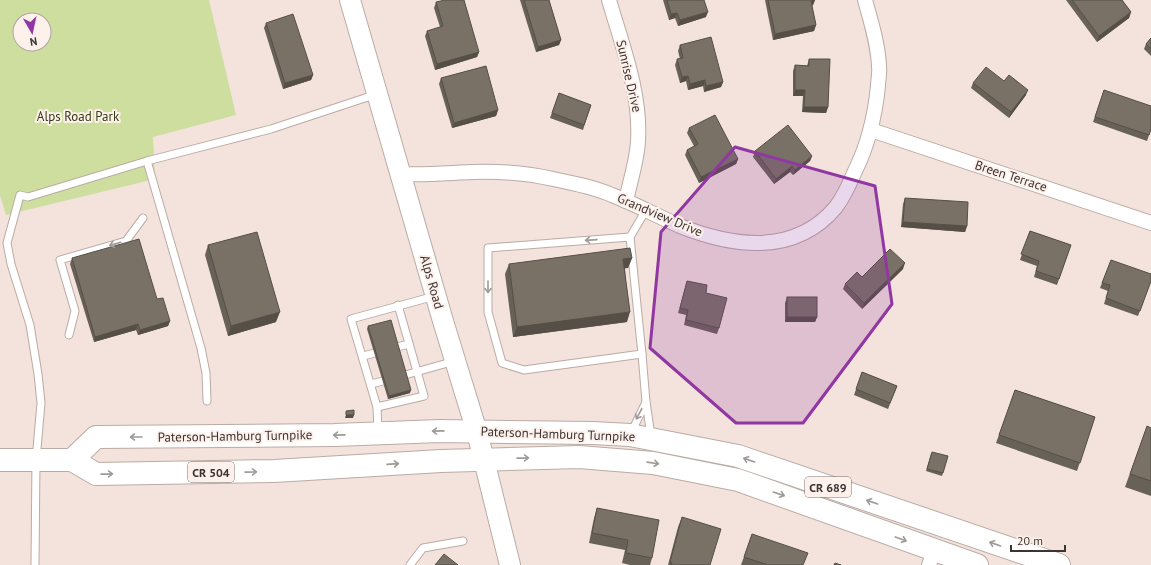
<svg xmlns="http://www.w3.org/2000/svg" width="1151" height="565" font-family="'PT Sans',sans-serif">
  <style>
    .green { fill: #cdde9e; fill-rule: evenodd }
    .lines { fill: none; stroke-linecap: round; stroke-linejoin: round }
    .lane-casing { stroke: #bbaba5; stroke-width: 9 }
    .street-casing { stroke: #bbaba5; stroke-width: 16 }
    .secondary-casing { stroke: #bbaba5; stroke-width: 22 }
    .primary-casing { stroke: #bbaba5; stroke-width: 24 }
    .lane { stroke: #fff; stroke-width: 7 }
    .street { stroke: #fff; stroke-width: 14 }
    .secondary { stroke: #fff; stroke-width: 20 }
    .primary { stroke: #fff; stroke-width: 22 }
    .wall { fill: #686157 }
    .shaded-wall { fill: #554f47 }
    .building { fill: #797165; stroke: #554f47 }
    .oneway { stroke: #9d9a98 }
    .marked { fill: #9137a2; fill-opacity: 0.2; stroke: #9137a2; stroke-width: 3; stroke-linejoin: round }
    .labels { text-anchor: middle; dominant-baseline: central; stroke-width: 4; stroke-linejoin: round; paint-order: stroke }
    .shield { fill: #fef1eb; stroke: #766d6a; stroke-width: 1 }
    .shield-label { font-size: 12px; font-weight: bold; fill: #3b3432 }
    .street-label { font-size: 13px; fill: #3b3432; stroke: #fef1eb }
    .park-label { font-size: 13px; fill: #333c15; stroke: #fef1eb }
  </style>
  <rect width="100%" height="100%" fill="#f3e3dc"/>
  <path class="green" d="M0,0H209L236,115L153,137L155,179L6,215L0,195ZM20,20H44V44H20Z"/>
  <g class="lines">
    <defs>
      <g id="lane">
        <polyline points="630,237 488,248 488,312 502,363 524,370 642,354 630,237 646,210"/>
        <polyline points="69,335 75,311 60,260 126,241 143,218"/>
        <polyline points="397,347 409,344"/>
        <polyline points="642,354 646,402"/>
        <polyline points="363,356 375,353"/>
        <polyline points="405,375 455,361"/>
        <polyline points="371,384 383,381"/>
        <polyline points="207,401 206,373 201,348 147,161 271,129 377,94"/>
        <polyline points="377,407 424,396 398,305"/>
        <polyline points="378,431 377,407 351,319 435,296"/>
        <polyline points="631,433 646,402 651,436"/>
        <polyline points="35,565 36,460 41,403 38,374 30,325 11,264 7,243 20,195 28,197 147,161"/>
        <polyline points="410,565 423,548 463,541"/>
      </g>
      <g id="street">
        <path d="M609,0C622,45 641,93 638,141C637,161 630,181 626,201"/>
        <polyline points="871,130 1151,223"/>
        <path d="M401,174C425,175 448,173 472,172C499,171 527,173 553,179C573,183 593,187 612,195C635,204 657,216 680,226C733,247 795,256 836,207C844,196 850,183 855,171C868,145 875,116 878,86C878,80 880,73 879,66C878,44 871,22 865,0"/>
        <polyline points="929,565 934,551"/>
      </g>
      <polyline id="secondary" points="350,0 443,321 477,432 510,565"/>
      <g id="primary">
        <polyline points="0,460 72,460 96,474 274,471 441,461 579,457 653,463 738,480 977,565"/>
        <polyline points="72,460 96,437 335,435 440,431 593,433 630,435 738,456 1059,565"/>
      </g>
    </defs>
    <use href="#lane" class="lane-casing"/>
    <use href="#street" class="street-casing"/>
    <use href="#secondary" class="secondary-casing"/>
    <use href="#primary" class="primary-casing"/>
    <use href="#lane" class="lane"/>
    <use href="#street" class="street"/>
    <use href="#secondary" class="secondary"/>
    <use href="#primary" class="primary"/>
  </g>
  <g class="wall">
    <polygon points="520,0 549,0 561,40 559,45 536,52"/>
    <polygon points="663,0 704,0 706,17 678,26 675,18 669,20"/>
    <polygon points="765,0 815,0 813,5 812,6 816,25 814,31 773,40"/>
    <polygon points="1066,0 1122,0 1131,12 1129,18 1097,42"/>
    <polygon points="436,2 479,52 477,57 435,70 425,36 427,31 440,27 434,8"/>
    <polygon points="266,23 313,75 311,80 283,89 264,28"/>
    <polygon points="1151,38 1151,56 1144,49 1146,44"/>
    <polygon points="680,45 723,82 721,87 704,92 703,86 688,90 686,81 680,83 675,65 677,59 680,59 678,51"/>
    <polygon points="809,59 828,107 826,113 802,112 803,96 793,96 793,71 795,65 807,66"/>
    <polygon points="441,78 498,110 496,116 452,128 439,84"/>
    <polygon points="973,83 1026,95 1009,118 971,88"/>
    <polygon points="1104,90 1151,129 1147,141 1093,122"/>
    <polygon points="559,93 591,105 583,130 550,118"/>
    <polygon points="689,128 738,159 736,164 699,183 685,155 687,150 694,146 687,133"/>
    <polygon points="755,151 812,156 810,161 793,175 790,172 774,184 753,157"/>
    <polygon points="905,198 967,226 965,232 901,227 903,204"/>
    <polygon points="1030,231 1071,245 1057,285 1034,277 1037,266 1020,260"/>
    <polygon points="208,245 276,322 228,336 205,255"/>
    <polygon points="72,258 157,299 170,321 168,326 138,335 136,330 94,342 70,264"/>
    <polygon points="632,258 628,268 625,268 627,322 513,337 505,274 509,264"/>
    <polygon points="1111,260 1151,281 1138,316 1104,304 1108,291 1100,288"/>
    <polygon points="903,269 862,309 843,289 845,284 862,277"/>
    <polygon points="687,281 706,293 719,328 717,334 684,325 686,315 678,313"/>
    <polygon points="787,297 817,317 815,322 785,322 785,303"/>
    <polygon points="368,326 410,393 388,399 367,329"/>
    <polygon points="862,372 897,386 888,409 854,395"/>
    <polygon points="1015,390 1095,417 1077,471 996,443"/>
    <polygon points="1147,426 1151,428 1151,496 1125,487"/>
    <polygon points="931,454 948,456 942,476 926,471"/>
    <polygon points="597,508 652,558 650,565 630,565 622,563 625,550 589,543 594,518"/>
    <polygon points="682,517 710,565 668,565 678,527"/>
    <polygon points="752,534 803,565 741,565"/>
  </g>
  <g class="shaded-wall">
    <polygon points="815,0 813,5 809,6 811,1"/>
    <polygon points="708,12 706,17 678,26 680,20"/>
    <polygon points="1131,12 1129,18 1097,42 1099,36"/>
    <polygon points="677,13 675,18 669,20 671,14"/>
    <polygon points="816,25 814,31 773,40 775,34"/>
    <polygon points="561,40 559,45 536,52 538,47"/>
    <polygon points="479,52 477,57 435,70 437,64"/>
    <polygon points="313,75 311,80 283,89 285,83"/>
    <polygon points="688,76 686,81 680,83 682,77"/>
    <polygon points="705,80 703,86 688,90 690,84"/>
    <polygon points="723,82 721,87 704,92 706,86"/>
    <polygon points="795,90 805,90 803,96 793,96"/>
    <polygon points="1028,90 1026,95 1009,118 1011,112"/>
    <polygon points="804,107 828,107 826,113 802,112"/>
    <polygon points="498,110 496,116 452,128 454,123"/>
    <polygon points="812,156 810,161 793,175 795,170"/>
    <polygon points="738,159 736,164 699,183 701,177"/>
    <polygon points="792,166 790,172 774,184 776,179"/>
    <polygon points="903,222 967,226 965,232 901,227"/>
    <polygon points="632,258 628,268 620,269 623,259"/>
    <polygon points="905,263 903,269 862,309 864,303"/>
    <polygon points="280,312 276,322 228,336 231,326"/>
    <polygon points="630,312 627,322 513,337 517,327"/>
    <polygon points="787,317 817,317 815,322 785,322"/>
    <polygon points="170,321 168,326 138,335 140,330"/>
    <polygon points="138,324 136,330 94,342 95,337"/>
    <polygon points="411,390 410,393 388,399 389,396"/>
    <polygon points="346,415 354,415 353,418 345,418"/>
  </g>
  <g class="building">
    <polygon points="445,0 464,0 479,52 437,64 427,31 443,26 436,2"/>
    <polygon points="524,0 549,0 561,40 538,47"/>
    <polygon points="667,0 704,0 708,12 680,20 677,13 671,14"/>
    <polygon points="768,0 815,0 811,1 816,25 775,34"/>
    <polygon points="1072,0 1122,0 1131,12 1099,36"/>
    <polygon points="293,14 313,75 285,83 266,23"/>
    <polygon points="711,37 723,82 706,86 705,80 690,84 688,76 682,77 677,59 683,58 680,45"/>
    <polygon points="1151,38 1151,49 1146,44"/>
    <polygon points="809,59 830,59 828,107 804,107 805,90 795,90 795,65 809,66"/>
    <polygon points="486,66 498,110 454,123 441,78"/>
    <polygon points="986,67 1004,81 1009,75 1028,90 1011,112 973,83"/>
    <polygon points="1104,90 1151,106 1151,129 1149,135 1095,117"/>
    <polygon points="559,93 591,105 584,125 552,113"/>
    <polygon points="715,115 738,159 701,177 687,150 698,144 689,128"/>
    <polygon points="788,125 812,156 795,170 792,166 776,179 755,151"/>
    <polygon points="905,198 968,202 967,226 903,222"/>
    <polygon points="1030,231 1071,245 1059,279 1036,271 1039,261 1021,254"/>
    <polygon points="257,232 280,312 231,326 208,245"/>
    <polygon points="139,239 157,299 163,298 170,321 140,330 138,324 95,337 72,258"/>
    <polygon points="630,248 632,258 623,259 630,312 517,327 509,264"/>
    <polygon points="890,249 905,263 864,303 845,284 857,272 862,277"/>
    <polygon points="1111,260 1151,274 1151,281 1140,311 1106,298 1110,285 1102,283"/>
    <polygon points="687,281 707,285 706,293 727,298 719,328 686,320 688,310 680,308"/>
    <rect x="787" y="297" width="30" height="20"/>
    <polygon points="391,320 411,390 389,396 368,326"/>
    <polygon points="862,372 897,386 890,403 856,389"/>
    <polygon points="1015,390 1095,417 1080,463 999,435"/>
    <polygon points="354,410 354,415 346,415 346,411"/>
    <polygon points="1147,426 1151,428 1151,481 1130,474"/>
    <polygon points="932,452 948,456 943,473 927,469"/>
    <polygon points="597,508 659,520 652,558 626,553 628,540 592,533"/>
    <polygon points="682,517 721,529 710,565 671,565 672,563 670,562"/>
    <polygon points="752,534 808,553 803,565 768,565 744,557"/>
    <polygon points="444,554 458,565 435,565"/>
    <polygon points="835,563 841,565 834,565"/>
  </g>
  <defs><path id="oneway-shaft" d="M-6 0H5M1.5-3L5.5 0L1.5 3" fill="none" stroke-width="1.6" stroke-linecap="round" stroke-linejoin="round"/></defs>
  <g class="oneway">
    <use href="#oneway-shaft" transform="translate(591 240) rotate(176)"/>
    <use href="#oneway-shaft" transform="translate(115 244) rotate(164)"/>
    <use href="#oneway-shaft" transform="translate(488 287) rotate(90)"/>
    <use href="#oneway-shaft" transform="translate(639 414) rotate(118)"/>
    <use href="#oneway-shaft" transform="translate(438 431) rotate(179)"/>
    <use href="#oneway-shaft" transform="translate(339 435) rotate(179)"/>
    <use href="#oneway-shaft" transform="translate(136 437) rotate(180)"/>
    <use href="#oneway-shaft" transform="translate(523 458) rotate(-1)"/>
    <use href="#oneway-shaft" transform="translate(749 460) rotate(-161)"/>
    <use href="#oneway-shaft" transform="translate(653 463) rotate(8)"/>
    <use href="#oneway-shaft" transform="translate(393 464) rotate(-4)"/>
    <use href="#oneway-shaft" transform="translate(251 472) rotate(-1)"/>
    <use href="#oneway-shaft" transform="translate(107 474) rotate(-1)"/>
    <use href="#oneway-shaft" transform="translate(779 494) rotate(19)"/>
    <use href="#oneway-shaft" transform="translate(872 502) rotate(-161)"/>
    <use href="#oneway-shaft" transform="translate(901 539) rotate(20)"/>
    <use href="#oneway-shaft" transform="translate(995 544) rotate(-161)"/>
  </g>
  <path class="marked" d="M735,147L875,186L892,304L803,423H736L650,348L661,232Z"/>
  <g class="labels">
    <g class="shield">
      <rect x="188" y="462" width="46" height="20" rx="3"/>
      <rect x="805" y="477" width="46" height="20" rx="3"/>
    </g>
    <g class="shield-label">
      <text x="211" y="472">CR 504</text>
      <text x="828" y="487">CR 689</text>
    </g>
    <g class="street-label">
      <text transform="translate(629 76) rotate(77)">Sunrise Drive</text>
      <text transform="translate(1011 176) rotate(18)">Breen Terrace</text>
      <text transform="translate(660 215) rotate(23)">Grandview Drive</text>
      <text transform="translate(432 282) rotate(74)">Alps Road</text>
      <text transform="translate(558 434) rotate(2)">Paterson-Hamburg Turnpike</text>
      <text transform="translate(235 436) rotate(-1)">Paterson-Hamburg Turnpike</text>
    </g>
    <g class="park-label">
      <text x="78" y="116">Alps Road Park</text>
    </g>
  </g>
  <g transform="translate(32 32) rotate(171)"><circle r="19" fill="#fef1eb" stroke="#b0a5a1"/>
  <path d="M0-3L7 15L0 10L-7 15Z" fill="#9137a2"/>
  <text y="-6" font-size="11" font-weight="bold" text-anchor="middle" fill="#3b3432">N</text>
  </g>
  <path d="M1011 545v6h54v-6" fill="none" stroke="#3b3432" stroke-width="2"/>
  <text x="1017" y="545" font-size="12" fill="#3b3432" stroke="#fef1eb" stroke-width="3" paint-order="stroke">20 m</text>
</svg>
